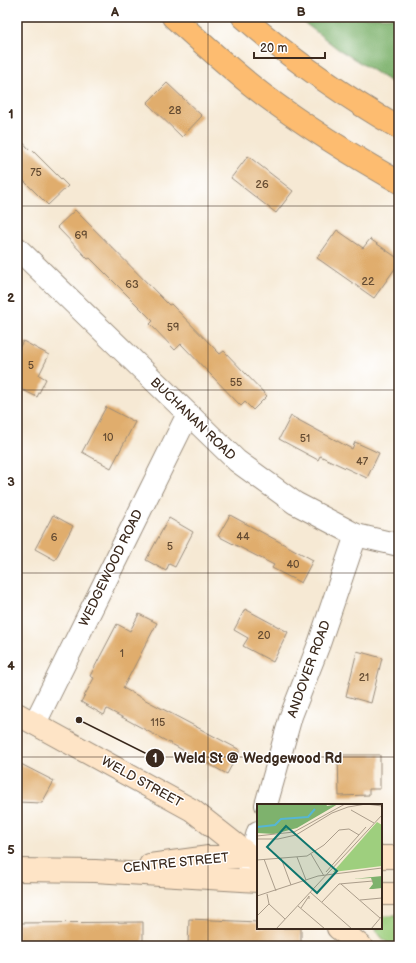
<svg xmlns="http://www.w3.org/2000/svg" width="416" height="963" font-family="'Balsamiq Sans',sans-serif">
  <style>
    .green { fill: #9ecf7e; stroke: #6c7c4e }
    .forest { fill: #7eb26d; stroke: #5c6e46 }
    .building { fill: #e0ad6d }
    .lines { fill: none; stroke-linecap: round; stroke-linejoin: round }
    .street-casing { stroke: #988a79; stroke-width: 24 }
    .secondary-casing { stroke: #988a79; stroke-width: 24 }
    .highway-casing { stroke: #988a79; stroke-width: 24 }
    .street { stroke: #fff; stroke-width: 22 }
    .secondary { stroke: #fee4c6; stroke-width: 22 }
    .highway { stroke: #fdbc70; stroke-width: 22 }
    .grid { fill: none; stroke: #3b2a1e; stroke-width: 1; stroke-opacity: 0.55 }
    .labels { text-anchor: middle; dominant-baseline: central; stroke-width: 3; stroke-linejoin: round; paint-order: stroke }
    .number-label { font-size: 11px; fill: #644b32 }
    .street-label { font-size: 13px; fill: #3b2a1e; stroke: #fff }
    .inset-river { fill: none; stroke: #56b6d4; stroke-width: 2 }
    .inset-road { fill: none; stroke: #ab9d8b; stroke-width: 1 }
    .view { fill: #0f766e; fill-opacity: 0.15; stroke: #0f766e; stroke-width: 2 }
    .inset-edge { fill: none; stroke: #3b2a1e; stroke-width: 2 }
    .leader { fill: none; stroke: #3b2a1e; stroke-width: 1.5 }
    .callout-dot { fill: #3b2a1e; stroke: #fff; stroke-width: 1.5 }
    .mark-label { font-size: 12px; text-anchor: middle; font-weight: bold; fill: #fff }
    .callout-label { font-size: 14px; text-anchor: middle; font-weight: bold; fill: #3b2a1e; stroke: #fff; stroke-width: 3; stroke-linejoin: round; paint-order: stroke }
    .neatline { fill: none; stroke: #3b2a1e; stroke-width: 1.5 }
    .grid-label { font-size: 13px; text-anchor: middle; font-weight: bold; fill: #3b2a1e }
  </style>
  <rect width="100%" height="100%" fill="#fff"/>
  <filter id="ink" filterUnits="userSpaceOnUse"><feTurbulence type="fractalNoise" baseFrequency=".025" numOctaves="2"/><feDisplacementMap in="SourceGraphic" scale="8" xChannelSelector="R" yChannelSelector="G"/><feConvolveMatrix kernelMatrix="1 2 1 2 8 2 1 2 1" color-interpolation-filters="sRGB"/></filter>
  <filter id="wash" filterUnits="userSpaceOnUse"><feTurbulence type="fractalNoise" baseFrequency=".012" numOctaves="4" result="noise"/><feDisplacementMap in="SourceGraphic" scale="16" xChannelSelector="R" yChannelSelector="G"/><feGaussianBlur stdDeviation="0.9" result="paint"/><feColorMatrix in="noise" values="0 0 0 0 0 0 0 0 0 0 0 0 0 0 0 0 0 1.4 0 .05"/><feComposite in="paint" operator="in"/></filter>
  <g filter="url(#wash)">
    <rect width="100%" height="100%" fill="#f6e9d4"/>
    <path class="green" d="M387,916H399V946C388,946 381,938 375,928H381V917Z"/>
    <polygon class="forest" points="297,17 399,17 399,87 338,49"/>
    <g id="blocks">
      <g class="building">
        <polygon points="167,83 202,116 182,137 147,103"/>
        <polygon points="17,136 30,150 31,149 68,186 48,205 17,174"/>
        <polygon points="248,156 293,191 276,213 231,178"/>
        <polygon points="75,210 169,305 171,304 220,354 224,351 267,396 253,410 245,402 241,406 181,344 175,350 150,324 153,321 90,258 88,259 57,227"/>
        <polygon points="337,230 363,248 370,239 399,259 399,263 374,298 317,258"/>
        <polygon points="23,341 49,355 39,375 46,379 37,397 17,387 17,352"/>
        <polygon points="106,407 135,422 111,468 82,452"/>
        <polygon points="291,416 352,449 355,442 379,453 367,478 320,456 318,460 279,439"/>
        <polygon points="53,515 73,526 55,560 35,549"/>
        <polygon points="230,515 313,560 301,583 272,568 274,565 218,536"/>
        <polygon points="169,518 193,532 175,567 169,564 166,571 146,560"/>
        <polygon points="245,609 288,632 273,662 243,646 248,638 234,630"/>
        <polygon points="139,614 157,623 123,688 240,750 227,774 107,709 104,715 81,702 94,678 90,676 117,624 130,631"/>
        <polygon points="357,651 382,658 371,703 346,696"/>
        <polygon points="338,755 380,755 380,789 369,789 369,795 339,796"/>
        <polygon points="17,762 54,781 42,803 17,802"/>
        <polygon points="189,919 258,922 258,928 301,928 301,946 188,946"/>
        <polygon points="143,922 143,946 17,946 17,923"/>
      </g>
    </g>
  </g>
  <g filter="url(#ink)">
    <use href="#blocks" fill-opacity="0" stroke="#988a79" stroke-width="1"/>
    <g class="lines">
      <defs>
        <g id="street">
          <polyline points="17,248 237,461 295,503 343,528 356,535 399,545"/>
          <polyline points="35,723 188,414"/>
          <polyline points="266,805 291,716 319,644 356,535"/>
          <polyline points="249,875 251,857 258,832"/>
        </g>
        <g id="secondary">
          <polyline points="17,714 192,810 258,862"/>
          <polyline points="381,857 399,857"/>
          <polyline points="150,865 209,857 257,857"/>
          <polyline points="17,870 95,871 258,881"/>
          <polyline points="381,894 399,894"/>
          <polyline points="338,928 361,946"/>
        </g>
        <g id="highway">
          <path d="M173,17C203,44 233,72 265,96C308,128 353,156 399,182"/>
          <path d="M243,17C291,59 344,96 399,128"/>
        </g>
      </defs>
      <use href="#street" class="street-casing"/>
      <use href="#secondary" class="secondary-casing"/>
      <use href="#highway" class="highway-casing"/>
      <use href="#street" class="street"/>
      <use href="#secondary" class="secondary"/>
      <use href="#highway" class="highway"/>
    </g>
  </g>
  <path class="grid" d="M208,17V946M17,206H399M17,390H399M17,573H399M17,757H399"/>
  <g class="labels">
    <g class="number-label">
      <text x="175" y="110">28</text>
      <text x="36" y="172">75</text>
      <text x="262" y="184">26</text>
      <text x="81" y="235">69</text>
      <text x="368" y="281">22</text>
      <text x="132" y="284">63</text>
      <text x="173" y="327">59</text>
      <text x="31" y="365">5</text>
      <text x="236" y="382">55</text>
      <text x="108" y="437">10</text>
      <text x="305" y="438">51</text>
      <text x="362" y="461">47</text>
      <text x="243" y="536">44</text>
      <text x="54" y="537">6</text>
      <text x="170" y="546">5</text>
      <text x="293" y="564">40</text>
      <text x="264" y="635">20</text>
      <text x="122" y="653">1</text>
      <text x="364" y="677">21</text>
      <text x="158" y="722">115</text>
    </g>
    <g class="street-label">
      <text transform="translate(193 419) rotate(44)">BUCHANAN ROAD</text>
      <text transform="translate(111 568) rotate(-64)">WEDGEWOOD ROAD</text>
      <text transform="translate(309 669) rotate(-70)">ANDOVER ROAD</text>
      <text transform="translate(142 782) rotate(29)">WELD STREET</text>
      <text transform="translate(176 863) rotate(-6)">CENTRE STREET</text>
    </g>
  </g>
  <g transform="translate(257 804)">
    <rect width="125" height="125" fill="#f6e9d4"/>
    <path d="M120,18L125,21V62L76,68Z" fill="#9ecf7e"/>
    <path d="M0,0H69L70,2L81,0L40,24L17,30L0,29ZM125,72V84L116,85H112L116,80L114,74L96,75Z" fill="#7eb26d"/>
    <path class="inset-river" d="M0,23L18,21L24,15L51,13L58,5"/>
    <path class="inset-road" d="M94,6L117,19M0,32L37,28L88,0M0,35H21L39,31L75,9L91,3L109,0L125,2M54,50L67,72M40,53L49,76M24,54L34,81M7,55L19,87M0,56L50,52L67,41L82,26L92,25L102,31M69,68L109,23M84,80L123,114M53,88L95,125M10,90L12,100L28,115M0,92L61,72L125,64M103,96L125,94M65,98L82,80L116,77M41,102L68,125M44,104L52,92V95M0,112L12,100M19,125L125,11M114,125L125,112"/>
    <path class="view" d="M29,22L80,67L60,89L10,43Z"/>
    <rect width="125" height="125" class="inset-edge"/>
  </g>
  <path class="leader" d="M79 720L155 758"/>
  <g class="callout-dot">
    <circle cx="79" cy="720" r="4"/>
    <circle cx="155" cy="758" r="10"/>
  </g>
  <g class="mark-label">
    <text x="155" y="762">1</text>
  </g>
  <g class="callout-label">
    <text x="258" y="763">Weld St @ Wedgewood Rd</text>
  </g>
  <rect width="416" height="963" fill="none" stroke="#fff" stroke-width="44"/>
  <path d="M254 52v6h71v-6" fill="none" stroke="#3b2a1e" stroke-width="2"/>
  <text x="260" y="52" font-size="12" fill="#3b2a1e" stroke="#ffffff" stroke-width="3" paint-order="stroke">20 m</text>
  <rect x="22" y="22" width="372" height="919" class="neatline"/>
  <g class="grid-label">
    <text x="115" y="16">A</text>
    <text x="301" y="16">B</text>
    <text x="11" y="118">1</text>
    <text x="11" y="302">2</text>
    <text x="11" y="486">3</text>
    <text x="11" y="670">4</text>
    <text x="11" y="854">5</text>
  </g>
</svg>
